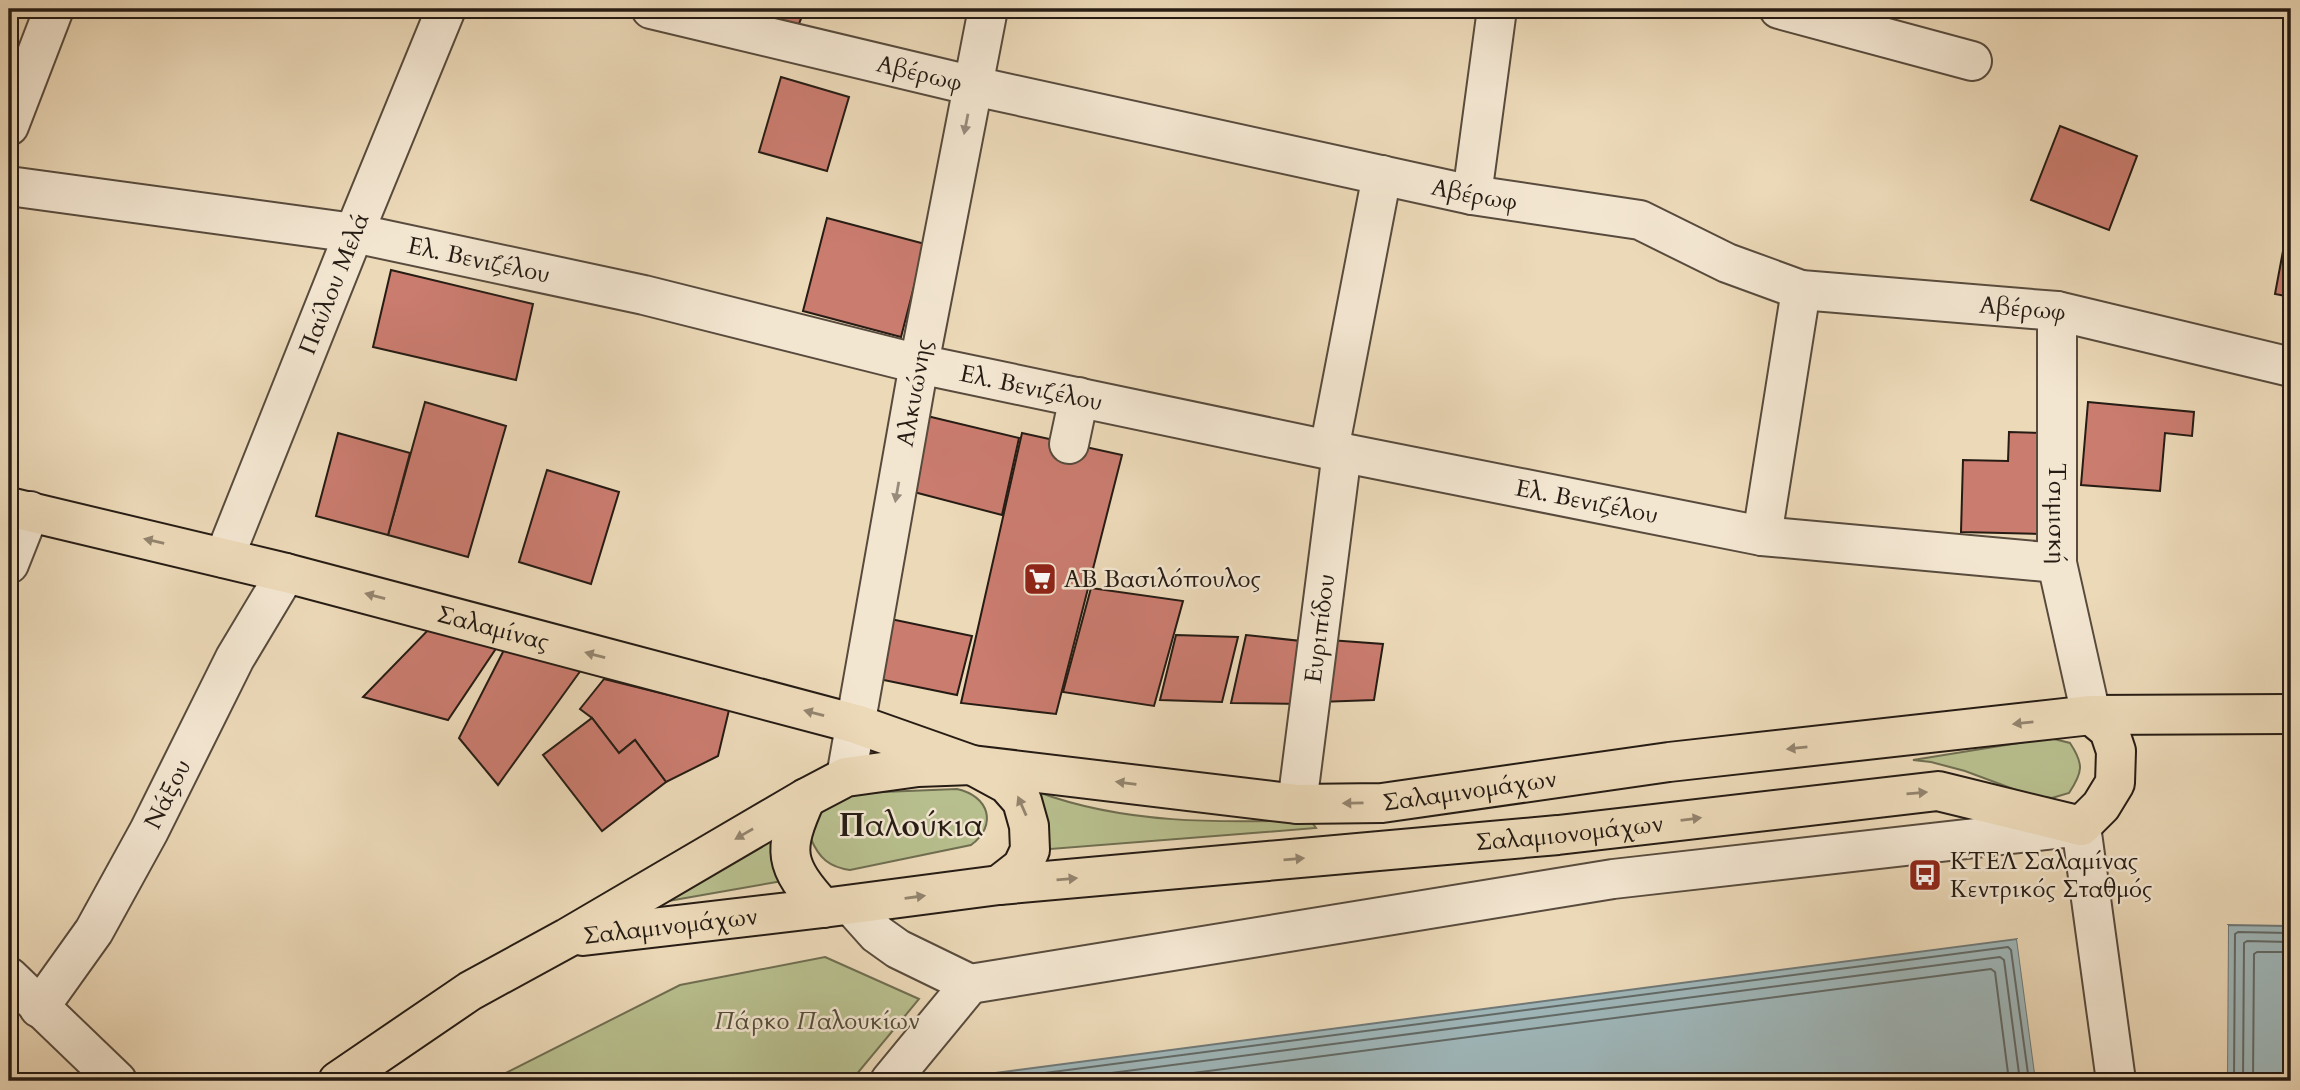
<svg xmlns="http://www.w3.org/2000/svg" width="2300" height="1090" font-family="Cardo,serif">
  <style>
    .green { fill: #b8bf8e; stroke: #6f6e51; stroke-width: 2 }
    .water { fill: #9fb7ba; stroke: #6f7978; stroke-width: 2 }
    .pier { fill: #ecd9b8 }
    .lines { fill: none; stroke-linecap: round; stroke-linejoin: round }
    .shore { stroke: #626a67; stroke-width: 2 }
    .building { fill: #ca7c6f; stroke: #261c14; stroke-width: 2 }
    .minor-casing { stroke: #584b3d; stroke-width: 42 }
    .major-casing { stroke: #261c14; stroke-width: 42 }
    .minor { stroke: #f3e6d1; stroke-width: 38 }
    .major { stroke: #ecd9b8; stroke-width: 38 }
    .oneway { fill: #978b7c }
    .oneway2 { fill: #93846e }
    .labels { text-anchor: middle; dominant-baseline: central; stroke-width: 5; stroke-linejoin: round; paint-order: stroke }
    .street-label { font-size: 24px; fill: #261c14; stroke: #f3e6d1 }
    .poi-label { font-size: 24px; fill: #261c14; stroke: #f3e6d1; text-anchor: start }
    .park-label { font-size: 24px; font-style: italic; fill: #524d39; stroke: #f3e6d1 }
    .district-label { font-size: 32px; font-weight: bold; fill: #261c14; stroke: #f3e6d1 }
  </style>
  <rect width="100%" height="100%" fill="#ecd9b8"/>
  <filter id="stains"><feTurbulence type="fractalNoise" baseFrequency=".00286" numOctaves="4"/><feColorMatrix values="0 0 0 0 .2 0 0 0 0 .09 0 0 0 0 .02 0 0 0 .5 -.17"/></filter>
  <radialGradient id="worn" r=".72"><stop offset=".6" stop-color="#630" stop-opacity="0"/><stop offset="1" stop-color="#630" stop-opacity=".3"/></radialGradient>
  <g class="green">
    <path d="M2050,738L2070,743C2084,764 2083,772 2069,793L2052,798L2032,796L1965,771L1931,762L1913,760Z"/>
    <path d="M957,789C989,796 998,825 971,845L850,870C829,867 819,858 811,839L822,803L858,793Z"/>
    <path d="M1038,792C1124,824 1219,823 1310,820L1316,828L1038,850Z"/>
    <path d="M773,837C768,860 771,864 788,880L657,903Z"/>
    <polygon points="825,957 919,999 851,1081 490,1081 680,985"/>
  </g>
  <g class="water">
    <polygon points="2228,925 2291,926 2291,1081 2227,1081"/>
    <polygon points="2017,939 2036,1081 961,1081 965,1077"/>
  </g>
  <g class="pier">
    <polygon points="2224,925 2228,925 2227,1081 2223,1081"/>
    <polygon points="2017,939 2021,939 2039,1081 2036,1081"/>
  </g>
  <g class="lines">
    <g class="shore">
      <polyline points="983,1081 2008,947 2011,950 2029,1081"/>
      <polyline points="1050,1081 2000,957 2004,960 2020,1081"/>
      <polyline points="1131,1081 1991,969 1995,972 2009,1081"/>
      <polyline points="2234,1081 2235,934 2238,932 2291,933"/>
      <polyline points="2243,1081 2244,943 2247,941 2291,942"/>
      <polyline points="2253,1081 2254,954 2257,952 2291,952"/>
    </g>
  </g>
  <g class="building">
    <polygon points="745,9 805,9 796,31 743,12"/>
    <polygon points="781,77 849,97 827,171 759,152"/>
    <polygon points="2060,126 2137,156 2109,230 2031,200"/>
    <polygon points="2291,208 2291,297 2275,294"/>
    <polygon points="827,218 925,244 901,337 803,311"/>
    <polygon points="391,270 533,304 516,380 373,347"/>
    <polygon points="425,402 506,426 468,557 388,535"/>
    <polygon points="2088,402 2194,412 2192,436 2165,433 2160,491 2081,485"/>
    <polygon points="927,416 1019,438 1002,515 910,491"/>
    <polygon points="2009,432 2045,433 2042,534 1961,532 1963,460 2008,461"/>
    <polygon points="338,433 410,453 388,535 316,516"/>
    <polygon points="1022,433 1122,455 1056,714 961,703"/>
    <polygon points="547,470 619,492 591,584 519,562"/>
    <polygon points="1091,588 1183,601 1154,706 1063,692"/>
    <polygon points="881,617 972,636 957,695 869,677"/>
    <polygon points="431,627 499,644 448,720 363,697"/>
    <polygon points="1176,635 1238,637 1222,702 1160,700"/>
    <polygon points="1246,635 1310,642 1303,704 1231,703"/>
    <polygon points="1329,640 1383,644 1374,700 1319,702"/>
    <polygon points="505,648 584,666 498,785 459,738"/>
    <polygon points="604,679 729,710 718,756 666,782 635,740 619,753 592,718 580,709"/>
    <polygon points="592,718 619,753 635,740 666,782 602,831 543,755"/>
  </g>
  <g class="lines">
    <defs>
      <g id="minor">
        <path id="s1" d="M651,9L974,86L1472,195L1640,220L1727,263L1801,290L2057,311L2291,367"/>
        <polyline points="1779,9 1972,61"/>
        <polyline points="9,126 54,9"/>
        <path id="s2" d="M9,186L354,233L644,295L919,364L1329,450L1762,536L2057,563"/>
        <polyline points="1472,195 1497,9"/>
        <path id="s3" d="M2057,311V563L2091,715"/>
        <polyline points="1069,444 1079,397"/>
        <polyline points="1329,450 1382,175"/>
        <polyline points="1762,536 1801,290"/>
        <path id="s4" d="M224,558L354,233L446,9"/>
        <polyline points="9,564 30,511"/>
        <path id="s5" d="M846,777L919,364L988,9"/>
        <path id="s6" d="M1297,804L1342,452"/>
        <polyline points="851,905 877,934 898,949 970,984 1613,879 2081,826 2116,1081"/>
        <polyline points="9,977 117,1081"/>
        <path id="s7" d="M39,1008L94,931L149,831L235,658L286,573"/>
        <polyline points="890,1081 970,984"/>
      </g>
      <g id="major">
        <path id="s8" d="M9,507L286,573L856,724L972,765L1007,784L1022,801L1029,826L1030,850L1022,867L999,885"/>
        <path d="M806,798C782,851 784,865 823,908"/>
        <path id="s9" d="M583,936L823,908L999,885L1558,835L1938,791L2081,826L2101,806L2115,783L2116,751L2109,730L2091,715"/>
        <path id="s10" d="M338,1081L470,991L567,938L806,798L846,777L918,767L972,765L1297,804L1382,803L1669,762L2091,715L2291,714"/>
      </g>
    </defs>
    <use href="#minor" class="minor-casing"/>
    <use href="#major" class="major-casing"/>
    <use href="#minor" class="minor"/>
    <use href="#major" class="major"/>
  </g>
  <defs><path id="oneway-solid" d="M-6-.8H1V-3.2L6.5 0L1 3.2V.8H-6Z" transform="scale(1.75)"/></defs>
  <g class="oneway">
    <use href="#oneway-solid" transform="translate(966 124) rotate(101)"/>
    <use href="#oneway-solid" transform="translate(897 492) rotate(100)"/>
  </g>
  <g class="oneway2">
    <use href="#oneway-solid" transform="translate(154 541) rotate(-167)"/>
    <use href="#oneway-solid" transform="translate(375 596) rotate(-165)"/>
    <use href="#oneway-solid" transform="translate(595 655) rotate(-165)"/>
    <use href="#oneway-solid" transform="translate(814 713) rotate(-165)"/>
    <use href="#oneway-solid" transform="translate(2023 723) rotate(174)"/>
    <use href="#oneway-solid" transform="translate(1797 748) rotate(174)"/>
    <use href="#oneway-solid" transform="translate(1126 783) rotate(-173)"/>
    <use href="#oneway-solid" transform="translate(1917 793) rotate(-5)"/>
    <use href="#oneway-solid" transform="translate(1353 803) rotate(179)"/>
    <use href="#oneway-solid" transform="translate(1022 806) rotate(-114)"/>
    <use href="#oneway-solid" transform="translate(1691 819) rotate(-7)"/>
    <use href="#oneway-solid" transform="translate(744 834) rotate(150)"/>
    <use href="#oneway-solid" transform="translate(1294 859) rotate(-5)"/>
    <use href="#oneway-solid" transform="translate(1067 879) rotate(-5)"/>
    <use href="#oneway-solid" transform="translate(915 897) rotate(-8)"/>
  </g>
  <defs>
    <symbol id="supermarket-square" viewBox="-11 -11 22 22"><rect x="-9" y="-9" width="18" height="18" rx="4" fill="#8f2418" stroke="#f3e6d1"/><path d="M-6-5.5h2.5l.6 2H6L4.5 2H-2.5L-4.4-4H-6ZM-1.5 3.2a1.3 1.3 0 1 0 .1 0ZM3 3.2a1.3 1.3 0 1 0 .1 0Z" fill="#fff"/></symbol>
    <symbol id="bus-square" viewBox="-11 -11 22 22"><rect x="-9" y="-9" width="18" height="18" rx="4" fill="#8f2418" stroke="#f3e6d1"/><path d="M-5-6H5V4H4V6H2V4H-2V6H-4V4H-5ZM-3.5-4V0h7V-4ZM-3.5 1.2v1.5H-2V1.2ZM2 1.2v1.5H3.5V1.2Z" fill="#fff"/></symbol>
  </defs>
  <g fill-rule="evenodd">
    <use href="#supermarket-square" x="1021" y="560" width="38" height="38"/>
    <use href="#bus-square" x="1906" y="856" width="38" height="38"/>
  </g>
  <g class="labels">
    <g class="street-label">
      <text stroke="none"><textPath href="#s1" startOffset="276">Αβέρωφ</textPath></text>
      <text stroke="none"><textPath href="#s1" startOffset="844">Αβέρωφ</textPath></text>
      <text stroke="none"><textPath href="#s2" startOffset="476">Ελ. Βενιζέλου</textPath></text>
      <text stroke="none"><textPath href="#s4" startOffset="296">Παύλου Μελά</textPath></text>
      <text stroke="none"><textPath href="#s1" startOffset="1410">Αβέρωφ</textPath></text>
      <text stroke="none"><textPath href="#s2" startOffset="1043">Ελ. Βενιζέλου</textPath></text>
      <text stroke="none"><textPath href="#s5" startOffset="390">Αλκυώνης</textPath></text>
      <text stroke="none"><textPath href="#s2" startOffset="1610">Ελ. Βενιζέλου</textPath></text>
      <text stroke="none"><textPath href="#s3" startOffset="203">Τσιμισκή</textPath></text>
      <text stroke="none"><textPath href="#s8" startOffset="499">Σαλαμίνας</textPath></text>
      <text stroke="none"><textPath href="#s6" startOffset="177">Ευριπίδου</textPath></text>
      <text stroke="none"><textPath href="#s10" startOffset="1220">Σαλαμινομάχων</textPath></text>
      <text stroke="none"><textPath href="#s7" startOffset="250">Νάξου</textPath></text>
      <text stroke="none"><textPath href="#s9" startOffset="992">Σαλαμιονομάχων</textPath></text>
      <text stroke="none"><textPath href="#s9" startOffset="88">Σαλαμινομάχων</textPath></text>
    </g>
    <g class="poi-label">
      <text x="1064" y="579">ΑΒ Βασιλόπουλος</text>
      <text x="1950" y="861">ΚΤΕΛ Σαλαμίνας<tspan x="1950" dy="28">Κεντρικός Σταθμός</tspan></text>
    </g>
    <g class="park-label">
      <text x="817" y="1021">Πάρκο Παλουκίων</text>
    </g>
    <g class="district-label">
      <text x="911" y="826">Παλούκια</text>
    </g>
  </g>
  <rect width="2300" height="1090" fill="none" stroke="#ecd9b8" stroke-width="35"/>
  <rect x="10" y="10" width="2279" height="1069" fill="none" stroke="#261c14" stroke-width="3.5"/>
  <rect x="18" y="18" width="2265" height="1055" fill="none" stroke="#261c14" stroke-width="2"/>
  <rect width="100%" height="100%" filter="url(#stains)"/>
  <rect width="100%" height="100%" fill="url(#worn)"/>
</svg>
